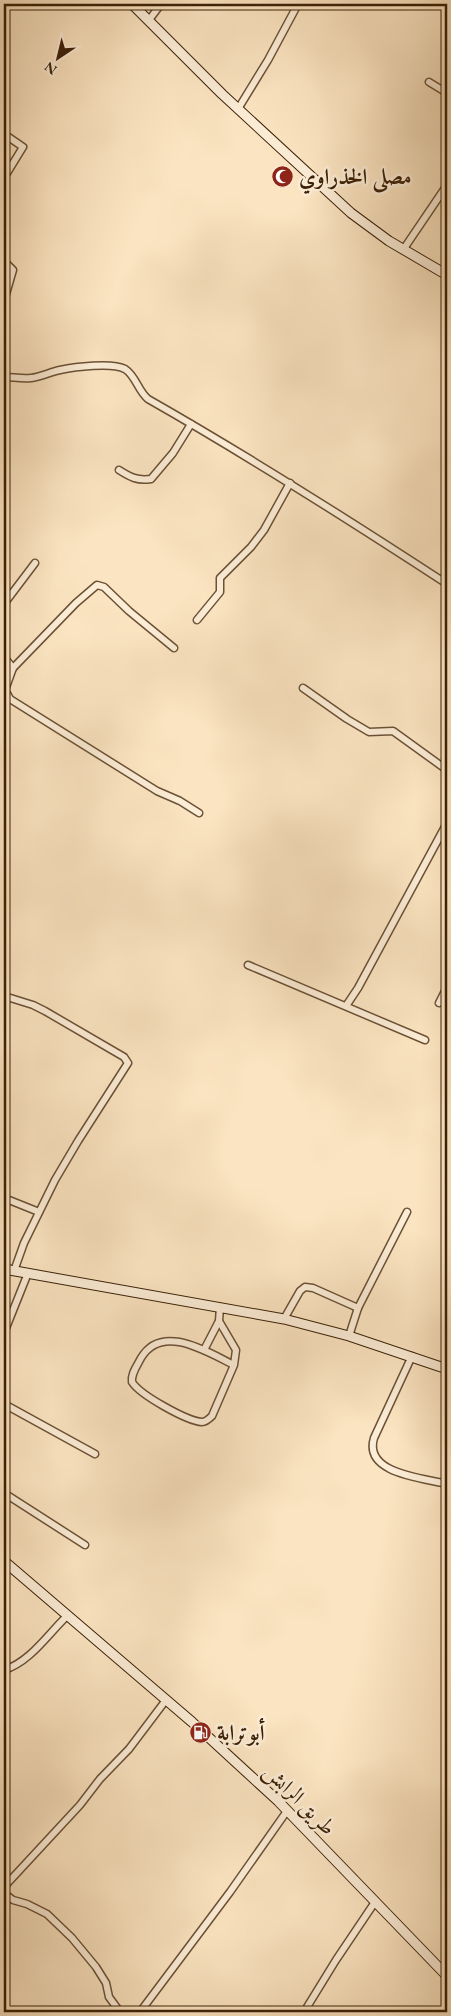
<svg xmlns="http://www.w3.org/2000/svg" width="451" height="2016" font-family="'EB Garamond',Amiri,serif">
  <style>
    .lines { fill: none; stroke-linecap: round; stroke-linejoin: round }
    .street-casing { stroke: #6b5135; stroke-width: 9 }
    .secondary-casing { stroke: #3b2006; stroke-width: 11 }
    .street { stroke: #fcedd7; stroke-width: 6 }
    .secondary { stroke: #fcedd7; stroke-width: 9 }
    .labels { text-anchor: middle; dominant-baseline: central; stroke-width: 5; stroke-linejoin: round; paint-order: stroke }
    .poi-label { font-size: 22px; font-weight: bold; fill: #3b2006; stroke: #fcedd7; text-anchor: start }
    .street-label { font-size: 22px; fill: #3b2006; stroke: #fcedd7 }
  </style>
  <rect width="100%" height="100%" fill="#fbe4c1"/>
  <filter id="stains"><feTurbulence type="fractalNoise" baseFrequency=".004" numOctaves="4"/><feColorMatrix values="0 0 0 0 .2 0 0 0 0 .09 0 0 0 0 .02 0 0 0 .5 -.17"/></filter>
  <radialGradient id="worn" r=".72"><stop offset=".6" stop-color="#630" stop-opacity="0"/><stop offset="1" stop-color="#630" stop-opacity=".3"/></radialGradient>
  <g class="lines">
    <defs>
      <g id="street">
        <polyline points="149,20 161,4"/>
        <polyline points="429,82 447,93"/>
        <polyline points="238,109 268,60 298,4"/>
        <polyline points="4,134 23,147 4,178"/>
        <polyline points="403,250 447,185"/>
        <polyline points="4,261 13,270 4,301"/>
        <path d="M4,377C12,377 22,379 31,378C41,377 50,372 60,370C74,367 112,362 125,369C136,376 138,391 148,399C250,457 349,520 447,584"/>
        <path d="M119,470C130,477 137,481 151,479L173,453L191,424"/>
        <polyline points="4,604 35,563"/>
        <polyline points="197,620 220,592 220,578 251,547 264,530 290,483"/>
        <polyline points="4,657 13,668 76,603 97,585 104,587 129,611 174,648"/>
        <polyline points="13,668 5,690 10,699 157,791 180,801 199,813"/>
        <polyline points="303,688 347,719 369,732 393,731 447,770"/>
        <polyline points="248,965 425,1040"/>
        <polyline points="4,996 33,1005 45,1011 124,1057 128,1063 78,1141 55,1180 24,1243 14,1271"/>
        <polyline points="439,1003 447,987"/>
        <polyline points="346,1006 358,988 447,823"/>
        <polyline points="4,1198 39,1212"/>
        <path d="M220,1307L219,1321L236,1350L234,1365L212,1416C209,1419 206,1422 202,1422C187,1421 140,1395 132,1382C131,1373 137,1366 141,1358C162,1322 209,1353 234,1365"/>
        <polyline points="284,1319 300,1291 305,1287 313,1288 358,1308 407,1212"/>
        <polyline points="4,1333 28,1273"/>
        <polyline points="349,1336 358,1308"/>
        <polyline points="204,1350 219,1321"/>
        <path d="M412,1356L374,1438C363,1474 424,1478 447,1484"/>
        <polyline points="4,1404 95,1454"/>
        <polyline points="4,1493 85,1545"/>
        <path d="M4,1670C30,1662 48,1634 67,1616"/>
        <polyline points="4,1887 80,1805 100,1779 129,1749 166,1700"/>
        <polyline points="4,1893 13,1900 27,1904 47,1914 72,1938 96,1967 106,1983 109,1997 120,2012"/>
        <polyline points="140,2012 230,1892 287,1811"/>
        <polyline points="304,2012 336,1960 375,1902"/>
      </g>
      <g id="secondary">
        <polyline points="132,4 222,94 351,213 389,241 447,275"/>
        <polyline points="4,1269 284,1319 349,1336 447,1369"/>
        <polyline points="4,1561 192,1722 278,1801 447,1976"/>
      </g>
    </defs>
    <use href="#street" class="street-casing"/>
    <use href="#secondary" class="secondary-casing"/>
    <use href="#street" class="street"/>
    <use href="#secondary" class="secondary"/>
  </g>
  <defs>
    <symbol id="mosque-disc" viewBox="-11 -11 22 22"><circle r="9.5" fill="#8f2418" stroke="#fcedd7"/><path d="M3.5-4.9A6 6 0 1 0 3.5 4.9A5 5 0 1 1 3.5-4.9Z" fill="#fff"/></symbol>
    <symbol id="fuel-disc" viewBox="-11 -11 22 22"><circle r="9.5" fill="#8f2418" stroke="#fcedd7"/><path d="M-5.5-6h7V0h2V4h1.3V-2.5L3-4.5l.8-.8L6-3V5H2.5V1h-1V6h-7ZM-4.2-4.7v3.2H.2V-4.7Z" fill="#fff"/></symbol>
  </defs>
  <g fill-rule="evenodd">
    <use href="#mosque-disc" x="270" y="164" width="25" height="25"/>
    <use href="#fuel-disc" x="188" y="1720" width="25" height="25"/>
  </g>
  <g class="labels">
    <g class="poi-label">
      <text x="299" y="176">مصلى الخذراوي</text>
      <text x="217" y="1732">أبوترابة</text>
    </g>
    <g class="street-label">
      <text transform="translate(300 1799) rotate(45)">طريق الرابش</text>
    </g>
  </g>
  <rect width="451" height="2016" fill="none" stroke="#fbe4c1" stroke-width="20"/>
  <rect x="5" y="5" width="441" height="2006" fill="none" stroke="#3b2006" stroke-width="2.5"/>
  <rect x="10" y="10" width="431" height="1996" fill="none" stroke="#3b2006"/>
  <g transform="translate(58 58) rotate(215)" stroke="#fcedd7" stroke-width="4" paint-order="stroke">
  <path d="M0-4L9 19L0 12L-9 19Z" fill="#3b2006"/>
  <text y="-8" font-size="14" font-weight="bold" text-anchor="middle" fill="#3b2006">N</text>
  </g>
  <rect width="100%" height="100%" filter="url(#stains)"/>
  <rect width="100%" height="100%" fill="url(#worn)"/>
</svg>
